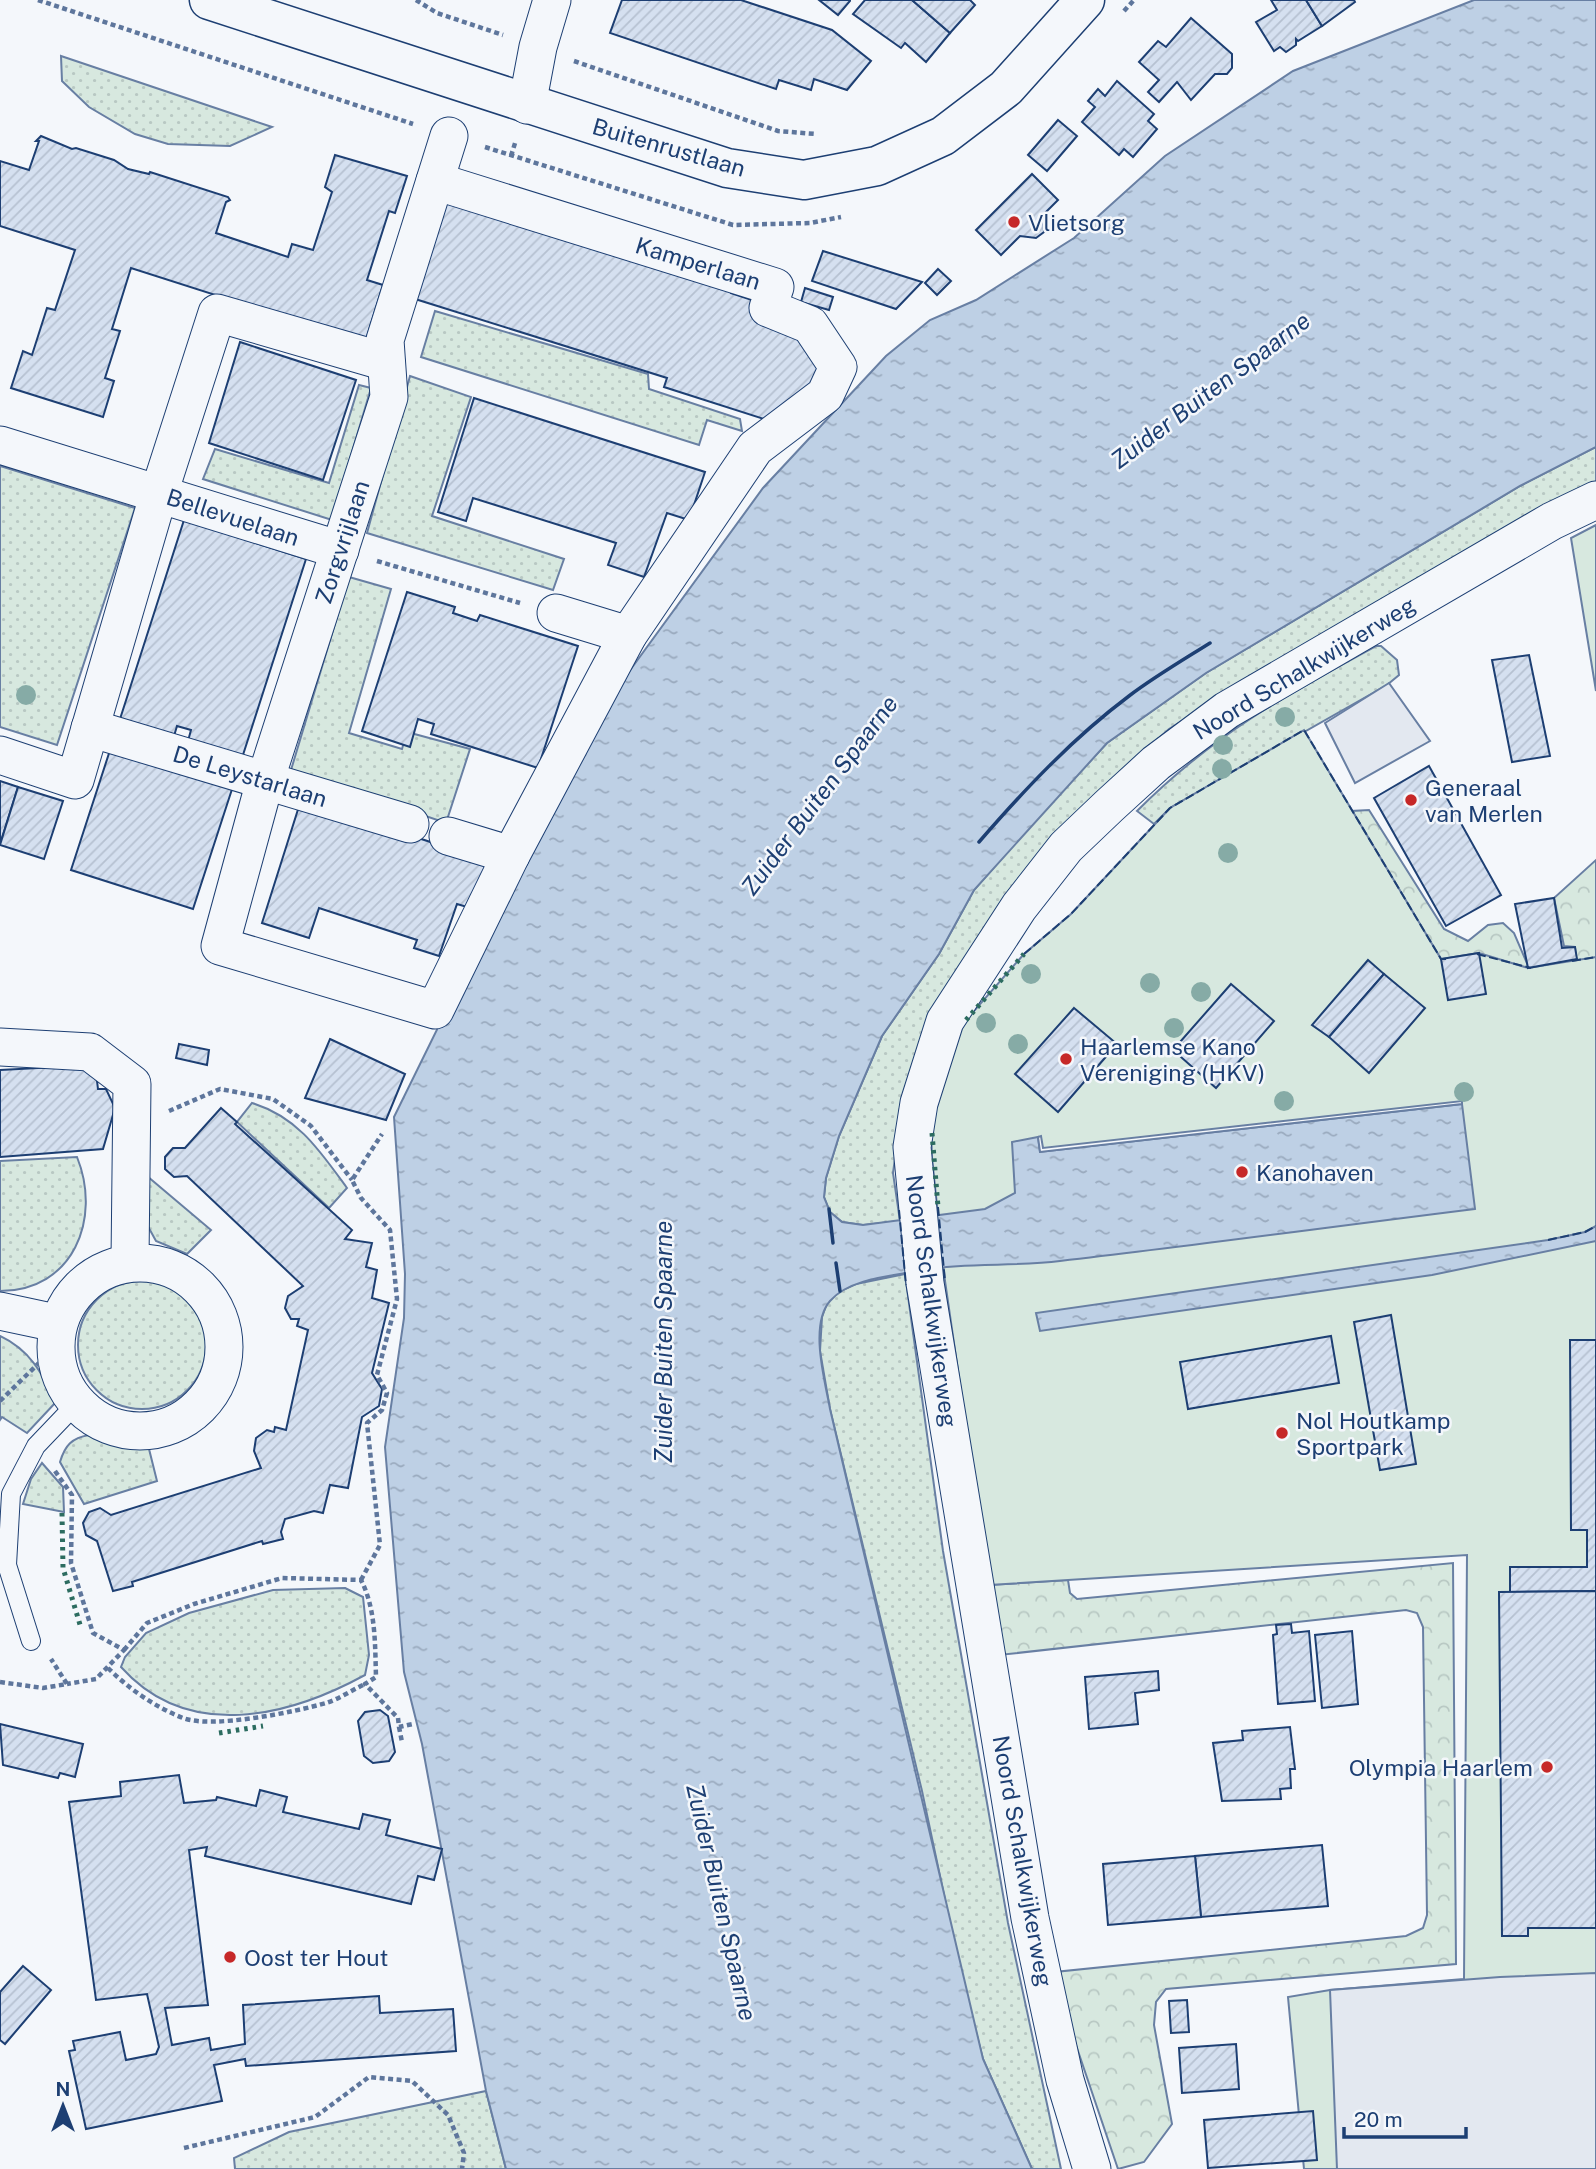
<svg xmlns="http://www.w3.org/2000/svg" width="1596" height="2169" font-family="'Public Sans',sans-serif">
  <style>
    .green { fill: url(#green-dots); stroke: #687fa3; stroke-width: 2 }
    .forest { fill: url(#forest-crowns); stroke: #687fa3; stroke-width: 2 }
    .pitch { fill: #d7e8df; stroke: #687fa3; stroke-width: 2 }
    .parking { fill: #e3e8f0; stroke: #687fa3; stroke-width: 2 }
    .water { fill: url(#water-ripples); stroke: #687fa3; stroke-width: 2 }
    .pier { fill: #f4f7fb; stroke: #687fa3; stroke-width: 2 }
    .building { fill: url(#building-hatch); stroke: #1d3f73; stroke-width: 2 }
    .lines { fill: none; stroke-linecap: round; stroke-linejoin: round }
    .lane-casing { stroke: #1d3f73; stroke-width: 20 }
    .street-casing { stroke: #1d3f73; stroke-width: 39 }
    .primary-casing { stroke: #1d3f73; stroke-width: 41 }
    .path { stroke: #5e769c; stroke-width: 4.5; stroke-dasharray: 5 3.5; stroke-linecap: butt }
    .lane { stroke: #f4f7fb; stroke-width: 18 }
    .street { stroke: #f4f7fb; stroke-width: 37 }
    .primary { stroke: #f4f7fb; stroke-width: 38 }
    .hedge { stroke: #2c6c60; stroke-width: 5; stroke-dasharray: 3.5 5; stroke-linecap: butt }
    .fence { stroke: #1d3f73; stroke-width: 2; stroke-dasharray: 9 3.5; stroke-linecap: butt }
    .wall { stroke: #1d3f73; stroke-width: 3.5 }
    .tree { fill: #86aba6 }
    .poi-dot { fill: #c62828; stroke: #f4f7fb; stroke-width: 2.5 }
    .labels { text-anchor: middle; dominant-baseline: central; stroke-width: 5; stroke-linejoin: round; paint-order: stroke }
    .street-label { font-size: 23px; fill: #1d3f73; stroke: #f4f7fb }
    .poi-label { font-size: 23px; fill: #1d3f73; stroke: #f4f7fb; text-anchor: start }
    .water-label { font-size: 24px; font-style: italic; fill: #1d3f73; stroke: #f4f7fb }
  </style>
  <defs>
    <pattern id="green-dots" width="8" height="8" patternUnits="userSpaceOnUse" patternTransform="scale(1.75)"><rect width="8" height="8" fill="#d7e8df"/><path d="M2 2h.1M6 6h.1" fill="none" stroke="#b8c8c3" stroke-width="1.8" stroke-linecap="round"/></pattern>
    <pattern id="forest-crowns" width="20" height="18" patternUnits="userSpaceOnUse" patternTransform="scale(1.75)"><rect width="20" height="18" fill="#d7e8df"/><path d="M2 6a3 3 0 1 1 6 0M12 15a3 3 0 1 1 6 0" fill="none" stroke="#b8c8c3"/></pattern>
    <pattern id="water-ripples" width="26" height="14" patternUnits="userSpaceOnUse" patternTransform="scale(1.75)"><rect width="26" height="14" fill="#bed0e5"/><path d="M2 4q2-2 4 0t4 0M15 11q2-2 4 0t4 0" fill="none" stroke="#9aaabe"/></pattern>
    <pattern id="building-hatch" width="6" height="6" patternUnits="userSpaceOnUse" patternTransform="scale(1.75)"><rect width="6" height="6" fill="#d5e0f0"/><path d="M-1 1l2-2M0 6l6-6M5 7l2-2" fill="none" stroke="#b6c1d1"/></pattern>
  </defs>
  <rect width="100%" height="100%" fill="#f4f7fb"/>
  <g class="green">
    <polygon points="61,56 272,127 230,146 168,144 135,134 89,107 62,81"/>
    <polygon points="435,311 648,374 649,389 740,419 742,431 707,420 699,445 421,357"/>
    <polygon points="410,376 471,397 432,516 564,559 553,590 367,533"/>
    <polygon points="359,385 371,388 332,520 203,479 215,449 329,483"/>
    <polygon points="1596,447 1596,489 1288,655 1169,729 1121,772 900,1122 893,1173 900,1221 863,1225 842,1222 830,1212 824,1197 826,1178 839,1136 882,1036 939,954 974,890 1041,814 1107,743 1206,673 1520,486"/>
    <polygon points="0,466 135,508 57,745 0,727"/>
    <polygon points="349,577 391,589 349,733 402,749 407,732 470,749 446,823 291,770"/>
    <path d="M1376,646H1381L1397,660L1399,675L1387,685L1170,808L1154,824L1137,811C1213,735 1282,697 1376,646Z"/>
    <path d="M252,1103C298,1117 320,1151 347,1188L329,1208L237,1122Z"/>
    <path d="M77,1157C102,1219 73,1291 0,1291V1161Z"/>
    <polygon points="147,1176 211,1230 187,1254 156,1241 139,1210"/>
    <polygon points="905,1274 943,1551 1008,1923 1061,2169 1032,2169 983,2059 958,1961 922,1791 830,1409 820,1351 822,1317 827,1303 840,1291 856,1284"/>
    <circle cx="142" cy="1345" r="64"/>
    <path d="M0,1336C30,1350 42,1373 56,1402L27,1433L2,1417L0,1420Z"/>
    <path d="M89,1435L107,1442L149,1449L157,1481L84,1504L60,1462C65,1445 72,1438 89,1435Z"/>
    <polygon points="42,1463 63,1487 64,1512 23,1504 31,1479"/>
    <path d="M345,1588L363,1597L369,1655L365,1675C288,1717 188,1742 121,1667L125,1657L146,1633L189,1613L273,1590Z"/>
    <polygon points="486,2091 506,2169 235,2169 234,2158 289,2132"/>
  </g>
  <g class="forest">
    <polygon points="1369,810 1444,929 1468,941 1488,925 1503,923 1514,933 1529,968 1576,960 1575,947 1564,946 1554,898 1596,860 1596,962 1564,985 1441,960 1352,811"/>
    <polygon points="1453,1563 1456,1964 1166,1989 1156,2002 1154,2025 1172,2124 1144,2162 1118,2169 1060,1998 1055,1972 1406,1936 1423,1928 1427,1915 1423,1627 1417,1613 1406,1610 999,1655 989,1585 1068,1580 1070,1593 1077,1599"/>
  </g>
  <g class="pitch">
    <polygon points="1596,525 1596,691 1571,538"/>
    <polygon points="1304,730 1441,959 1479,953 1528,968 1596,957 1596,2169 1304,2169 1288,1997 1330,1990 1464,1979 1467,1555 989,1585 945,1281 932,1158 931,1126 953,1035 1024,954 1071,914 1170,808"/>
  </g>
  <g class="parking">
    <polygon points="1389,683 1430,741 1355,783 1325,723"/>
    <polygon points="1596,1973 1596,2169 1337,2169 1330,1990 1500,1977"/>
  </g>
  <g class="water">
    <path d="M1474,0H1596V447L1520,486L1206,673L1107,743L974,890L939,954L882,1036L839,1136L826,1178L824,1197L830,1212L842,1222L863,1225L985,1209L1015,1193L1012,1142L1038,1137L1040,1152L1462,1104L1475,1209C1337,1226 1199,1245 1060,1261C1013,1267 964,1262 918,1271C890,1276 849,1279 830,1301C809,1325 825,1381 830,1409L983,2059L1032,2169H506L486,2091L422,1744L404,1672L385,1447L404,1318L405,1274L394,1117L515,871L612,695L763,488L886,356L930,320L976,300L1074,238L1165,156L1293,71Z"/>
    <polygon points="1596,1226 1596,1241 1432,1275 1040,1331 1036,1313 1548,1240 1585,1232"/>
  </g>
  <polygon class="pier" points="1462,1101 1462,1104 1040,1152 1038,1137 1041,1136 1043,1148"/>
  <g class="building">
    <polygon points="622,0 741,0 832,30 871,61 847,90 814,79 811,90 779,80 776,89 610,33"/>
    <polygon points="819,0 850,0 850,1 838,15"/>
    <polygon points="865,0 912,0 950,33 926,62 905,43 901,48 853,14"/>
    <polygon points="912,0 970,0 975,5 950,33"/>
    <polygon points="1271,0 1306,0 1322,26 1298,41 1296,39 1296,45 1286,52 1280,47 1274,51 1256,22 1277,10"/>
    <polygon points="1306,0 1354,0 1355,2 1322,26"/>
    <polygon points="1191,18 1232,54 1232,68 1227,74 1215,74 1191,100 1177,82 1159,102 1148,92 1159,80 1139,62 1158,41 1166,47"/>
    <polygon points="1117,81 1154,114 1148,121 1157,129 1133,157 1124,149 1119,155 1082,122 1095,107 1088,101 1098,89 1105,96"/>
    <polygon points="1058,120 1077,136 1047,171 1028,155"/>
    <polygon points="41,136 72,149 76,148 114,160 128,169 149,174 150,172 228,197 230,200 226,202 216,233 288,257 292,244 313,250 332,192 325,187 335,155 407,176 395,213 389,211 367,280 383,285 365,343 131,268 112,329 120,331 105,378 114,381 103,417 11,388 23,351 32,355 47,308 55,310 75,250 0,226 0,161 29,170 39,141 36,141"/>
    <polygon points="1032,174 1058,200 1043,215 1044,232 1036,238 1020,236 1001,255 976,230"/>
    <polygon points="448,192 733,284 731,293 758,302 823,355 826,372 767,420 664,387 667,378 412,298"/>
    <polygon points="823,251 922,282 896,309 812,281"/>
    <polygon points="938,269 951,281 937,295 925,283"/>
    <polygon points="805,288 833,297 829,310 801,302"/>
    <polygon points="240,342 356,380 323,480 209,443"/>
    <polygon points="474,398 705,472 689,520 667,513 644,577 608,565 616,543 473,498 466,521 438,512"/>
    <polygon points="184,520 306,559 242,758 188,741 191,730 177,726 174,736 120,719"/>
    <polygon points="407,592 455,607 453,613 477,621 480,615 578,646 538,768 431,734 434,724 418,719 410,747 362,731"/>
    <polygon points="1529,655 1550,756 1512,762 1492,660"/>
    <polygon points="113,741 235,780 193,909 71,870"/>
    <polygon points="1429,766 1501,895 1446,926 1374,798"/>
    <polygon points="0,781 18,787 0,844"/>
    <polygon points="18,787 63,801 44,859 0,845"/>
    <polygon points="301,800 489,861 474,909 457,904 439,956 414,948 417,940 319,908 309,938 262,923"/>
    <polygon points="1554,898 1562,948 1575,947 1577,959 1528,968 1515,904"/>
    <polygon points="1479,953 1486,994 1448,1000 1441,959"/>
    <polygon points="1368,960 1384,974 1329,1037 1312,1025"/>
    <polygon points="1384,974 1425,1008 1369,1073 1329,1037"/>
    <polygon points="1231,984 1274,1021 1216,1088 1173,1050"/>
    <polygon points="1074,1008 1117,1044 1058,1112 1015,1074"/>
    <polygon points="330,1039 405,1074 386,1120 305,1098"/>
    <polygon points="179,1044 209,1050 207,1065 176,1058"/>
    <polygon points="95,1065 98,1089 106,1089 115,1108 103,1149 0,1157 0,1070"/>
    <polygon points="221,1108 237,1122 235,1124 352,1230 345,1239 372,1243 366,1267 377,1270 372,1298 389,1303 372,1373 382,1389 379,1406 362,1417 348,1488 330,1485 323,1513 314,1511 285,1519 281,1532 283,1539 263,1544 262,1541 132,1582 133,1586 113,1591 97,1541 86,1535 83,1523 89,1512 100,1508 111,1515 261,1468 254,1451 256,1438 267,1430 274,1432 275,1427 286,1430 308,1330 297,1326 299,1319 291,1319 285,1308 288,1296 303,1286 187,1176 174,1177 165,1169 165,1157 173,1148 185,1148"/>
    <polygon points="1391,1315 1416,1464 1380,1470 1354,1322"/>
    <polygon points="1331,1336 1339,1383 1188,1409 1180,1362"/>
    <polygon points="1570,1340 1596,1340 1596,1591 1510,1592 1510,1567 1587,1567 1587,1530 1571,1530"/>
    <polygon points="1596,1591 1596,1928 1528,1928 1528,1936 1502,1936 1499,1592"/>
    <polygon points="1291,1624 1292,1633 1309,1631 1315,1701 1278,1704 1273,1635 1277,1634 1276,1625"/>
    <polygon points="1352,1631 1358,1704 1322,1708 1315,1635"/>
    <polygon points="1158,1671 1159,1690 1135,1693 1138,1724 1089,1729 1085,1677"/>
    <polygon points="380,1710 388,1716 395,1752 389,1761 373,1763 364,1756 358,1721 365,1712"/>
    <polygon points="0,1724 83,1744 75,1777 60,1773 58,1778 3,1765"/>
    <polygon points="1290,1727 1295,1769 1290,1769 1291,1788 1280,1789 1281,1799 1222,1801 1213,1743 1243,1740 1242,1731"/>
    <polygon points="179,1775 184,1803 216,1800 217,1797 256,1806 260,1790 287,1797 283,1812 359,1829 363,1814 390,1820 386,1835 442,1849 434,1880 418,1876 411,1904 205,1856 207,1847 189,1850 208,2005 165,2008 172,2045 209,2038 211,2050 245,2044 243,2005 379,1996 380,2013 453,2009 456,2051 246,2066 245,2059 214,2065 222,2101 86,2129 69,2051 75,2050 73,2041 120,2032 126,2060 156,2054 159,2047 147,1994 96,2000 69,1802 121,1796 120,1782"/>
    <polygon points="1322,1845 1328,1906 1201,1917 1195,1856"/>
    <polygon points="1195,1856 1201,1917 1108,1925 1103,1864"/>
    <polygon points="23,1966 51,1990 5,2044 0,2040 0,1992"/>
    <polygon points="1187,2000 1189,2032 1171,2033 1169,2001"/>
    <polygon points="1236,2044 1239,2089 1182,2093 1179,2048"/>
    <polygon points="1313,2111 1317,2160 1208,2168 1204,2120"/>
  </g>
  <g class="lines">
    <defs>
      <polyline id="lane" points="31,1641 7,1565 11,1494 36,1446 78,1402"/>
      <g id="street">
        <polyline points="527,105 538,47 552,0"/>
        <polyline points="449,136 385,340 389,397 265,781 220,946 435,1010 511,855"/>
        <polyline points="435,181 775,287 768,308 810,325 838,367 825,395 755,448 628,635 511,855 448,836"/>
        <polyline points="0,445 340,550"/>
        <polyline points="556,613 628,635"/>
        <polyline points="90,728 410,824"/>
        <polyline points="0,755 75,780 159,493 217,313 386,362"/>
        <polyline points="0,1047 90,1052 132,1084 130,1260"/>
        <circle cx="140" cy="1347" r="84"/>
        <polyline points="0,1311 56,1323"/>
        <polyline points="1092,2169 1065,2080 1030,1918 925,1283 912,1147 919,1103 945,1021 1019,907 1066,847 1109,806 1156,763 1227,710 1552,521 1596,500"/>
      </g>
      <polyline id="primary" points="209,0 727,168 804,180 877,166 943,136 1006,88 1085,0"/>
    </defs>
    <use href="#lane" class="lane-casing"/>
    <use href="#street" class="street-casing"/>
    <use href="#primary" class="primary-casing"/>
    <g class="path">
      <polyline points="38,0 413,124"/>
      <polyline points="416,0 437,13 503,35"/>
      <polyline points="1124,11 1134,0"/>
      <polyline points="574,61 778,131 816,134"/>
      <polyline points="485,147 733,225 810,223 841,217"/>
      <polyline points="511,156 516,140"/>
      <polyline points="377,561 520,603"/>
      <polyline points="169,1111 220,1089 273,1099 311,1126 352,1180"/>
      <polyline points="0,1401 42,1360"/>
      <polyline points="55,1471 72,1495 71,1563 93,1633 124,1650 96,1679 67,1684"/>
      <polyline points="361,1580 380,1545 367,1423 382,1410 387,1393 377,1375 397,1299 390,1230 361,1198 352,1180 382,1134"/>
      <path d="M124,1650L147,1623L194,1604L282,1578L361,1580C376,1609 375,1645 376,1677L365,1684L398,1718L399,1727L413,1724"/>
      <path d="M108,1668C129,1689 155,1707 183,1718C212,1729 295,1712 326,1703C339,1699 352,1690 365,1684"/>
      <polyline points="0,1682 43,1688 67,1684 51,1659"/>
      <polyline points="399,1727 402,1742"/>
      <polyline points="184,2148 315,2117 369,2077 412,2081 448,2115 464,2153 462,2169"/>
    </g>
    <use href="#lane" class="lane"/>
    <use href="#street" class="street"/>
    <use href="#primary" class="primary"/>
    <g class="hedge">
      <polyline points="966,1020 1024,954"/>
      <polyline points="932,1133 938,1207"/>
      <polyline points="62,1513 63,1568 81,1628"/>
      <polyline points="219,1733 263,1726"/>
    </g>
    <g class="fence">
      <polyline points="1024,954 1071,914 1170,808 1304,730 1441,959 1446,959"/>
      <polyline points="1477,954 1531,968"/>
      <polyline points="1572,961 1596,957"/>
      <polyline points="938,1207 945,1281"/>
      <polyline points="899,1210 906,1285"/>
      <polyline points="1548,1240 1585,1232 1596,1226"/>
    </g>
    <g class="wall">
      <path d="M979,842C1025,789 1073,738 1129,696C1154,677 1183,660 1210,643"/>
      <polyline points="829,1209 833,1243"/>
      <polyline points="836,1263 840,1291"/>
    </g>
  </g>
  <g class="tree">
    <circle cx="26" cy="695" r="10"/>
    <circle cx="1285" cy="717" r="10"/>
    <circle cx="1223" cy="745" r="10"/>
    <circle cx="1222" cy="769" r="10"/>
    <circle cx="1228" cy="853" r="10"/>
    <circle cx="1031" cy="974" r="10"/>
    <circle cx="1150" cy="983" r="10"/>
    <circle cx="1201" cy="992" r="10"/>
    <circle cx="986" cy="1023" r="10"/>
    <circle cx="1174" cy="1028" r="10"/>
    <circle cx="1018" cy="1044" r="10"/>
    <circle cx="1464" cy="1092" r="10"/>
    <circle cx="1284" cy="1101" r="10"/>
  </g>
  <g class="poi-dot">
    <circle cx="1014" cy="222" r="7"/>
    <circle cx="1411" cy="800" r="7"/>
    <circle cx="1066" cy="1059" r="7"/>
    <circle cx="1242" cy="1172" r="7"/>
    <circle cx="1282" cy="1433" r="7"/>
    <circle cx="1547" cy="1767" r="7"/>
    <circle cx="230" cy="1957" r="7"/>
  </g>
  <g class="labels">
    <g class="street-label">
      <text transform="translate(669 147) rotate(16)">Buitenrustlaan</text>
      <text transform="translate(698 263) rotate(17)">Kamperlaan</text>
      <text transform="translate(233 517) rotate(18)">Bellevuelaan</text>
      <text transform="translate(342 542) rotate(-72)">Zorgvrijlaan</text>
      <text transform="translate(1304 668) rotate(-31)">Noord Schalkwijkerweg</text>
      <text transform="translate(250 776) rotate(17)">De Leystarlaan</text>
      <text transform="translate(932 1301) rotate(82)">Noord Schalkwijkerweg</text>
      <text transform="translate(1023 1861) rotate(80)">Noord Schalkwijkerweg</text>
    </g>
    <g class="poi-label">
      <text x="1028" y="222">Vlietsorg</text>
      <text x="1425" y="787">Generaal<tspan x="1425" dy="26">van Merlen</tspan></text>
      <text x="1080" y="1046">Haarlemse Kano<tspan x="1080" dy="26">Vereniging (HKV)</tspan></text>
      <text x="1256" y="1172">Kanohaven</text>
      <text x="1296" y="1420">Nol Houtkamp<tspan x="1296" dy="26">Sportpark</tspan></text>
      <text x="1533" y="1767" text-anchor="end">Olympia Haarlem</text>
      <text x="244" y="1957">Oost ter Hout</text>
    </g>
    <g class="water-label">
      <text transform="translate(1210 390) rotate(-37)">Zuider Buiten Spaarne</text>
      <text transform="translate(819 795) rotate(-53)">Zuider Buiten Spaarne</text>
      <text transform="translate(663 1342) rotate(-90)">Zuider Buiten Spaarne</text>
      <text transform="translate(722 1902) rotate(77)">Zuider Buiten Spaarne</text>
    </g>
  </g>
  <g transform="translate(63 2106)" stroke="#f4f7fb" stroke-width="5" paint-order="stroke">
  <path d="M0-5L12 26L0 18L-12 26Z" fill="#1d3f73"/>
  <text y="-10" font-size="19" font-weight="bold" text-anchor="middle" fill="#1d3f73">N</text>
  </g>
  <path d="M1344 2127v10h122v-10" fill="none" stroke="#1d3f73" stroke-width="3.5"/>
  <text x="1354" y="2127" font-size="21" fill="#1d3f73" stroke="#f4f7fb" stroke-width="5" paint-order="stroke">20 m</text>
</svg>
